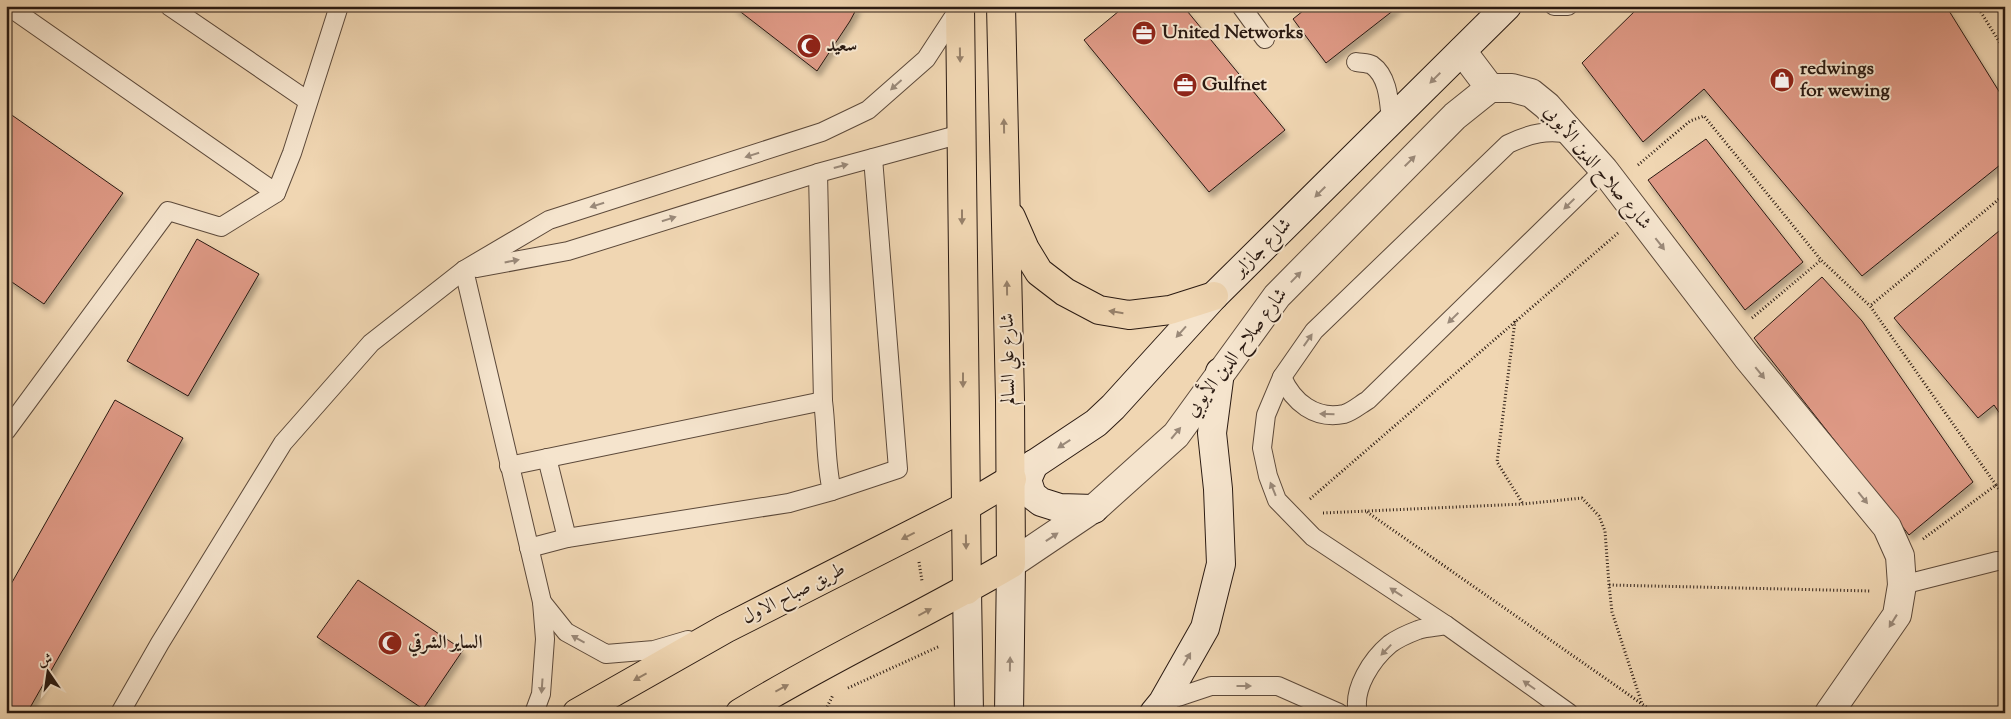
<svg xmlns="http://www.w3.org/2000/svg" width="2011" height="719" font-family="'Sorts Mill Goudy',Amiri,serif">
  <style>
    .building { fill: #de9985; stroke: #2a1a12; filter: url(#shadow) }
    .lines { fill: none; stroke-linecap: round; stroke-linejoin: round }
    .lane-casing { stroke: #5c493a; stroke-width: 20 }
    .street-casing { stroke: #5c493a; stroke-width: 30 }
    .secondary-casing { stroke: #2a1a12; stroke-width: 30 }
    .primary-casing { stroke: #2a1a12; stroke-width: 30 }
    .path { stroke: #2a1a12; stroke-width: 3; stroke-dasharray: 1 2.5; stroke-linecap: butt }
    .lane { stroke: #f5e4cd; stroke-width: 18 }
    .street { stroke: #f5e4cd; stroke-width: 28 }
    .secondary { stroke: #f5e4cd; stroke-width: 28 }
    .primary { stroke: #f0d6b2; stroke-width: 28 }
    .oneway { fill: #97816a }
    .oneway2 { fill: #9a8979 }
    .labels { text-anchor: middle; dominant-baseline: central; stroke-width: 4; stroke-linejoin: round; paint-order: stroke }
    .poi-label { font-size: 19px; font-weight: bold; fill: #2a1a12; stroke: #f5e4cd; text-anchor: start }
    .street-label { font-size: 19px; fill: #2a1a12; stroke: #f5e4cd }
  </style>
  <defs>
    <filter id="shadow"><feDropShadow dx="3" dy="5.5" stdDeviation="2.5" flood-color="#0004"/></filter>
  </defs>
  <rect width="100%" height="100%" fill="#f0d6b2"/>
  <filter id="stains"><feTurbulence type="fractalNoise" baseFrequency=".004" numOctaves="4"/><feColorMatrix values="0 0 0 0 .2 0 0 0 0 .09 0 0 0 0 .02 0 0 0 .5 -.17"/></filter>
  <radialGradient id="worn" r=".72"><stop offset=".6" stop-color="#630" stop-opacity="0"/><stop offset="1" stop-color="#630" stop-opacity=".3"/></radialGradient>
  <g class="building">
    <polygon points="733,6 858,6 850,21 817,71"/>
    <polygon points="1125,6 1183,6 1285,130 1209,192 1084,40"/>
    <polygon points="1309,6 1399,6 1326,63 1293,19"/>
    <polygon points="1640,6 1946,6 2005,101 2005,161 1862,276 1704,89 1643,142 1582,63"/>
    <polygon points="6,111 123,193 44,304 6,278"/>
    <polygon points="1706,139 1803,262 1745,310 1648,180"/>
    <polygon points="2005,226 2005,421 1994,405 1978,418 1894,318"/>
    <polygon points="197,239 259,274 188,396 127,361"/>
    <polygon points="1822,277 1862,321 1973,482 1909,535 1754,338"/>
    <polygon points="115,400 183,438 27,713 6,713 6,593"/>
    <polygon points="358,580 463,650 423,709 317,637"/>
  </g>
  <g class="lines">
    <defs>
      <g id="lane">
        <polyline points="8,6 276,193 292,153 339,6"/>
        <polyline points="169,6 308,101"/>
        <polyline points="1241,6 1265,39"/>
        <polyline points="1554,6 1568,6"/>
        <path d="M1356,62C1361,63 1368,63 1372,65C1389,77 1389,103 1391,121"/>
        <polyline points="477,268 568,251 818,173 961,134"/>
        <polyline points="464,270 542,602 545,639 541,694 534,713"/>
        <path d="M1282,377C1293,402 1315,420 1344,414C1352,412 1361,404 1368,400L1604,170"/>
        <polyline points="6,431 168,211 221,227 276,193"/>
        <polyline points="547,458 567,538"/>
        <polyline points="509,466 823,401"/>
        <polyline points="832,491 898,469 873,158"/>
        <path d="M529,548L567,538L789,503L832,491C825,462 827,431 823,401L818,173"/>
        <polyline points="1902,585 1997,561 2005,561"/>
        <polyline points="542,602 566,632 606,654 654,650 688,640"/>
        <polyline points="1163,702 1211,686 1278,686 1339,713"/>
        <polyline points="120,713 160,643 283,443 371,343 464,270 549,220 822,132 868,110 926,59 960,7"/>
        <path d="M1358,713C1352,689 1372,659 1390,644C1397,639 1410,633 1418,630C1427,627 1437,627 1446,625"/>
        <path d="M1569,713L1446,625L1313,537L1277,500L1268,476L1262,448L1266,415L1282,377L1314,331L1508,144C1531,133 1546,130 1572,134"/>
      </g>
      <g id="street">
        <polyline points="1462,51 1490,88"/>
        <polyline points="1011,564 1097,506 1176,435 1277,296 1455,116 1490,88 1512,88 1531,93 1547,106 1604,170 1747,357 1887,527 1900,556 1902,585 1897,615 1829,713"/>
      </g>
      <g id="secondary">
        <polyline points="1034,464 1027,480 1032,495 1041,502 1060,508 1094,509"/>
        <polyline points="1012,479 1096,423 1113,407 1214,296 1507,6"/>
        <polyline points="967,590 969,713"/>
        <polyline points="1009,713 1011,564"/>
        <polyline points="1154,713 1163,702 1205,628 1221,564 1218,489 1212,433 1220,372"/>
      </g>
      <g id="primary">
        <polyline points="960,6 967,590"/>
        <polyline points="1011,217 1025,249 1039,272 1065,292 1099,310 1129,315 1170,310 1214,296"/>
        <polyline points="577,713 725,629 965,507 1012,479"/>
        <path d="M740,713C828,659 922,616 1011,564L1010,399L1001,6"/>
      </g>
    </defs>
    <use href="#lane" class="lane-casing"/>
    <use href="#street" class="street-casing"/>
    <use href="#secondary" class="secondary-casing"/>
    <use href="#primary" class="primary-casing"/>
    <g class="path">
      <polyline points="1977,6 2005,51"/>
      <polyline points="1638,165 1690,121 1704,116 1821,260"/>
      <polyline points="1752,318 1821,260 1870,306"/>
      <polyline points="1515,321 1497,462 1523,504"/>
      <polyline points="1996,485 2005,498"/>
      <polyline points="1310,499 1618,233"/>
      <polyline points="1367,512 1642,704"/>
      <polyline points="1323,513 1523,504 1582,498 1599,516 1605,531 1609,585"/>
      <polyline points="1923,539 1996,485 1870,306 2005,194"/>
      <polyline points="919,562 922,581"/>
      <polyline points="848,688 940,646"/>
      <polyline points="824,713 833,695"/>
      <polyline points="1655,713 1642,704 1612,612 1609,585 1871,591"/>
    </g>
    <use href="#lane" class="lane"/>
    <use href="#street" class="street"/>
    <use href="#secondary" class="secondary"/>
    <use href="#primary" class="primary"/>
  </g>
  <defs><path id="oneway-solid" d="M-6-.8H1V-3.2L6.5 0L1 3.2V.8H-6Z" transform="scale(1.25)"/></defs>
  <g class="oneway">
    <use href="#oneway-solid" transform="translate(960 55) rotate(89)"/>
    <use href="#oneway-solid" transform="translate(1004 126) rotate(-91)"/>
    <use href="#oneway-solid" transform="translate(962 217) rotate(90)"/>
    <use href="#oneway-solid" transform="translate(1007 288) rotate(-91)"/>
    <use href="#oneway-solid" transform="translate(1116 312) rotate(-171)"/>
    <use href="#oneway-solid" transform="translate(963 380) rotate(90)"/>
    <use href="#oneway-solid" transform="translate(908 536) rotate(153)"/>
    <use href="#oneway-solid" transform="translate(966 542) rotate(89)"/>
    <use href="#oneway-solid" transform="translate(925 612) rotate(-28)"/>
    <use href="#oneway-solid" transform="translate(640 677) rotate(151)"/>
    <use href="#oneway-solid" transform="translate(782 688) rotate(-28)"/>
  </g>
  <g class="oneway2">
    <use href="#oneway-solid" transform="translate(1435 78) rotate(135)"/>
    <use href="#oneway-solid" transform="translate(896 85) rotate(138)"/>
    <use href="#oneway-solid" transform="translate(752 155) rotate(162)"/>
    <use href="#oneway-solid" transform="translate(1410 161) rotate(-45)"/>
    <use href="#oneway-solid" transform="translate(841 166) rotate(-15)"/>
    <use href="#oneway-solid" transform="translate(1320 192) rotate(135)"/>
    <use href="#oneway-solid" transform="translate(1569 204) rotate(136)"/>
    <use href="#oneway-solid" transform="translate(597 205) rotate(162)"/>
    <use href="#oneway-solid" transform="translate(669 219) rotate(-17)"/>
    <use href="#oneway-solid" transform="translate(1660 244) rotate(52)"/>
    <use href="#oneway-solid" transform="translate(512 261) rotate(-11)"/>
    <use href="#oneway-solid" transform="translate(1296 277) rotate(-46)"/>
    <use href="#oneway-solid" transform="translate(1453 318) rotate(136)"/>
    <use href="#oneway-solid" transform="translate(1181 332) rotate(132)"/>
    <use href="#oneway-solid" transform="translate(1308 340) rotate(-55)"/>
    <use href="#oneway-solid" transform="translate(1760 373) rotate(51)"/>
    <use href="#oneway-solid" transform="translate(1327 414) rotate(-178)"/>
    <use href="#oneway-solid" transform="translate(1176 433) rotate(-50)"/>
    <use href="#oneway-solid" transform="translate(1064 444) rotate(147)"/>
    <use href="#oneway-solid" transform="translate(1273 489) rotate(-112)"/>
    <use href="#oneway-solid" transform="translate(1863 498) rotate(51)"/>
    <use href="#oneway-solid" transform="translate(1052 537) rotate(-34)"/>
    <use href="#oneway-solid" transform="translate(1396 592) rotate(-147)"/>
    <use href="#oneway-solid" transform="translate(1893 621) rotate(122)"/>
    <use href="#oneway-solid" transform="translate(578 639) rotate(-151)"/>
    <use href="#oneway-solid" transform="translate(1386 650) rotate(134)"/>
    <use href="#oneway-solid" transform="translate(1187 659) rotate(-60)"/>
    <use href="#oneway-solid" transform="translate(1010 664) rotate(-89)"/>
    <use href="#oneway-solid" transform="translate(1529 685) rotate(-145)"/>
    <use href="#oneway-solid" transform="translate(542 686) rotate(94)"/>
    <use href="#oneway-solid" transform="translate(1244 686)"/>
  </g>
  <defs>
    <symbol id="office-disc" viewBox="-11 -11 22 22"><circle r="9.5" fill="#8f2418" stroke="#f5e4cd"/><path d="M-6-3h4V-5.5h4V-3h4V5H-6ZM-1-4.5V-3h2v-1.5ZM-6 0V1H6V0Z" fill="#fff"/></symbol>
    <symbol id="mosque-disc" viewBox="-11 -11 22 22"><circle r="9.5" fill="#8f2418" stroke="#f5e4cd"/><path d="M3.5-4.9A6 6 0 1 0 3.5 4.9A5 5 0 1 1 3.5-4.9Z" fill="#fff"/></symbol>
    <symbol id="shop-disc" viewBox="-11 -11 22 22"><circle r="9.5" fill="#8f2418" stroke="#f5e4cd"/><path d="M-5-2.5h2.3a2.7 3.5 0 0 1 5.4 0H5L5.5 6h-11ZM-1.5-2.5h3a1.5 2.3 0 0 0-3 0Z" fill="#fff"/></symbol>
  </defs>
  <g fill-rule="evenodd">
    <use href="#office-disc" x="1130" y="19" width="28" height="28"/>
    <use href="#mosque-disc" x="795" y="32" width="28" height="28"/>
    <use href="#shop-disc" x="1768" y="66" width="28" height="28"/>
    <use href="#office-disc" x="1171" y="71" width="28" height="28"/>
    <use href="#mosque-disc" x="376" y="629" width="28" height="28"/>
  </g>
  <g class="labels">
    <g class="poi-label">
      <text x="1162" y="33">United Networks</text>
      <text x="826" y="46">سعيد</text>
      <text x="1800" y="69">redwings<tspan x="1800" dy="22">for wewing</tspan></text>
      <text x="1202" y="85">Gulfnet</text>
      <text x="408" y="643">الساير الشرقي</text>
    </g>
    <g class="street-label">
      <text transform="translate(1597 168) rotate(50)">شارع صلاح الدين الأيوبي</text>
      <text transform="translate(1263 248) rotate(-45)">شارع جازاير</text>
      <text transform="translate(1237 353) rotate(-53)">شارع صلاح الدين الأيوبي</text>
      <text transform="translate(1009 359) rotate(-91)">شارع علي السالم</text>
      <text transform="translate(794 594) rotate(-27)">طريق صباح الاول</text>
    </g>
  </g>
  <rect width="2011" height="719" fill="none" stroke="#f0d6b2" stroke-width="25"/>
  <rect x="8" y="8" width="1996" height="704" fill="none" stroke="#2a1a12" stroke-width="2.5"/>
  <rect x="12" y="12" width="1986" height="694" fill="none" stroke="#2a1a12"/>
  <g transform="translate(48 672) rotate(347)" stroke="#f5e4cd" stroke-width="4" paint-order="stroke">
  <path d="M0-4L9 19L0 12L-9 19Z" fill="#2a1a12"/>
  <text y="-8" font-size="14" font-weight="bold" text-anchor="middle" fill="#2a1a12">ش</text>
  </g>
  <rect width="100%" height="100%" filter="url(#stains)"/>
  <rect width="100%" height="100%" fill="url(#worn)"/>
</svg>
